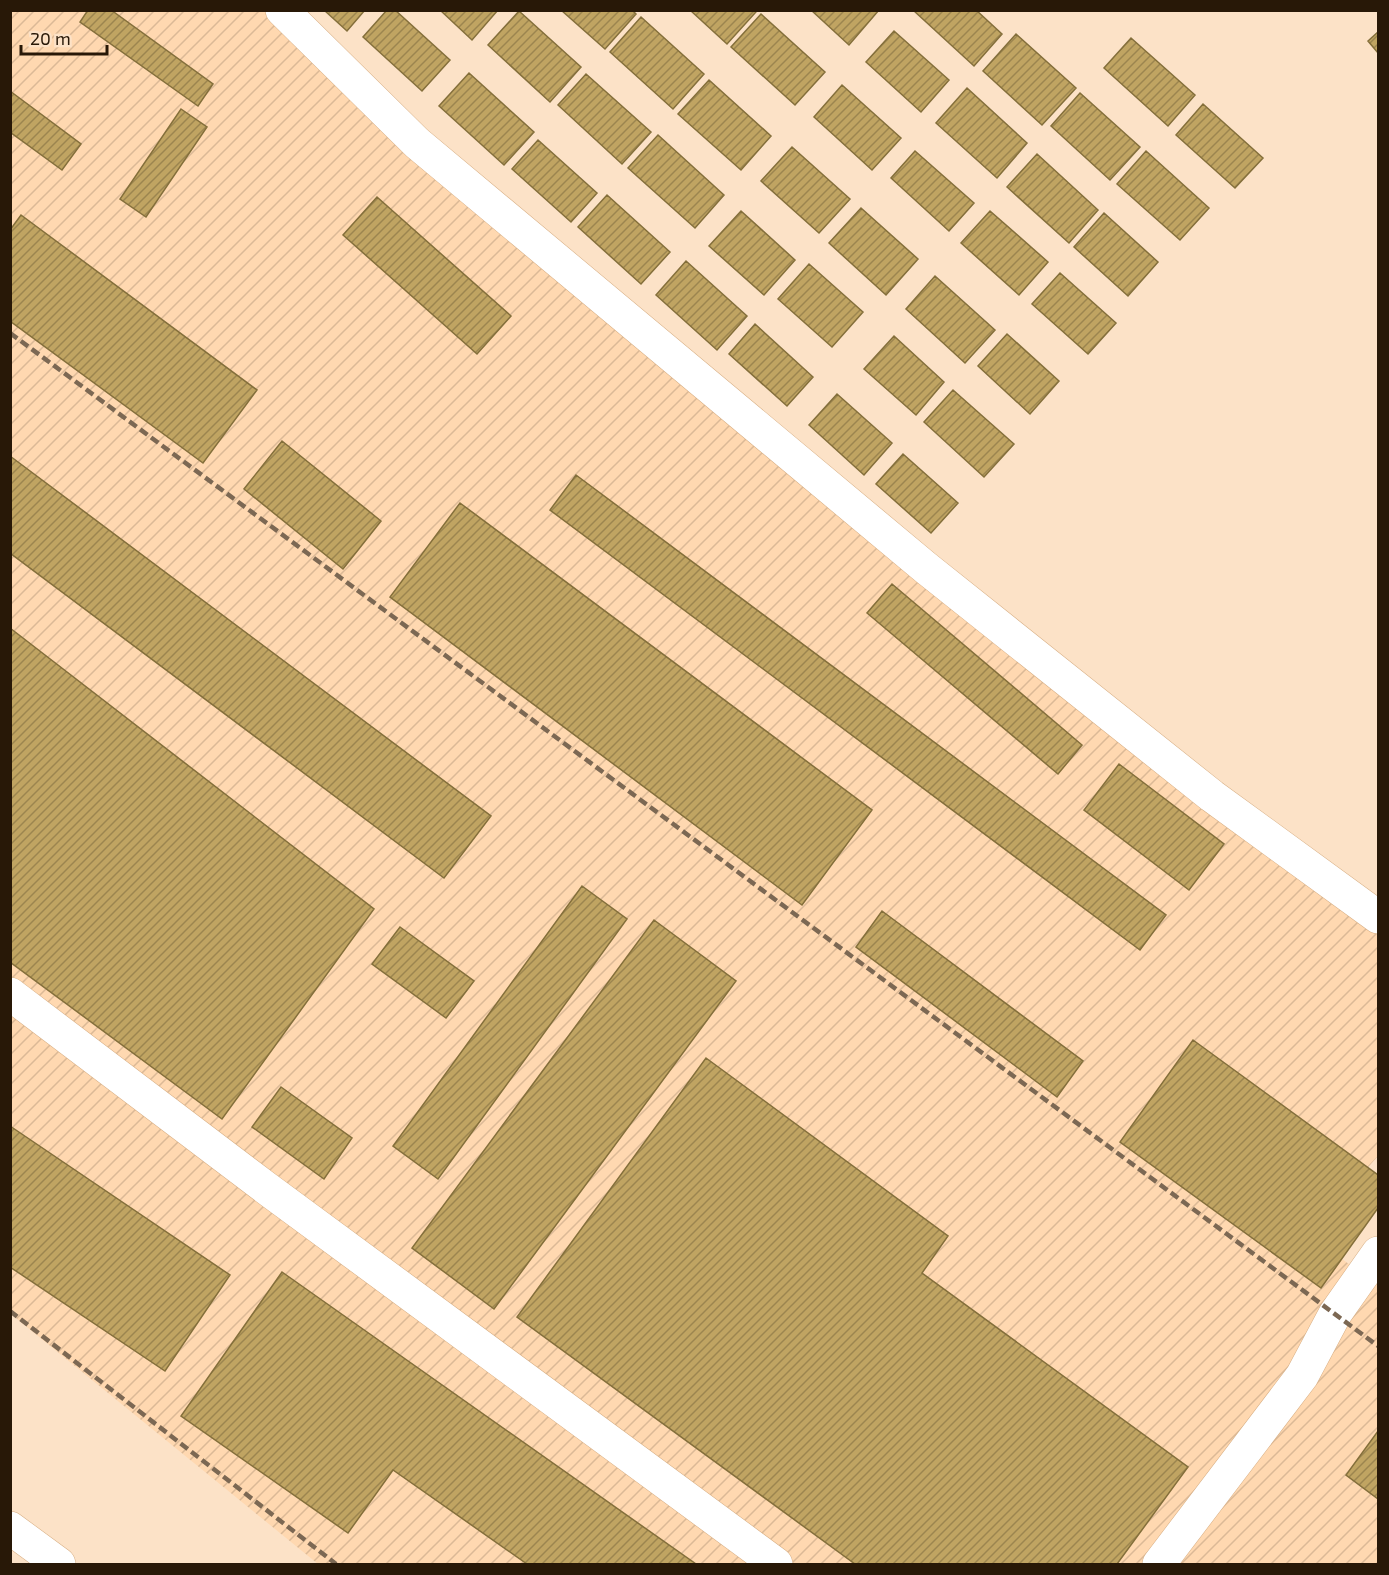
<svg xmlns="http://www.w3.org/2000/svg" width="1389" height="1575" viewBox="0 0 1389 1575" font-family="'Exo 2',sans-serif">
  <defs>
    <pattern id="industrial-furrows" width="10" height="10" patternUnits="userSpaceOnUse" patternTransform="scale(1.5)"><rect width="10" height="10" fill="#ffd8b0"/><path d="M-1 1l2-2M0 10L10 0M9 11l2-2" fill="none" stroke="#dbb996"/></pattern>
    <pattern id="building-hatch" width="6" height="6" patternUnits="userSpaceOnUse" patternTransform="scale(1.5)"><rect width="6" height="6" fill="#c0a462"/><path d="M-1 1l2-2M0 6l6-6M5 7l2-2" fill="none" stroke="#9c854f"/></pattern>
  </defs>
  <rect width="100%" height="100%" fill="#fce2c7"/>
  <path fill="url(#industrial-furrows)" d="M10,11H268L930,581L1378,935V1156L1309,1234L1378,1286V1564H318L11,1314Z"/>
  <path fill="url(#building-hatch)" stroke="#846f3b" stroke-width="1.5" d="M88,10H111L213,84L198,106L80,22Z
    M324,10H365L347,31Z
    M387,10H395L450,60L422,91L363,37Z
    M440,10H498L472,40Z
    M561,10H632L636,14L605,49Z
    M690,10H755L756,12L727,44Z
    M811,10H879L849,45Z
    M913,10H976L1002,34L974,66Z
    M519,11L581,67L550,102L488,45Z
    M761,14L825,72L795,105L731,47Z
    M641,17L704,74L673,109L610,52Z
    M894,31L949,80L921,112L866,62Z
    M1378,32V53L1368,41Z
    M1016,34L1076,88L1042,125L983,71Z
    M1131,38L1195,95L1168,126L1104,68Z
    M469,73L534,132L504,165L439,106Z
    M586,74L651,132L622,164L558,105Z
    M709,80L771,136L741,170L678,114Z
    M842,85L901,138L872,170L814,117Z
    M967,88L1027,143L997,178L936,123Z
    M10,91L81,144L62,170L10,132Z
    M1080,93L1140,147L1110,180L1051,126Z
    M1203,104L1263,158L1235,188L1176,135Z
    M181,109L207,127L146,217L120,199Z
    M658,135L724,195L695,228L628,168Z
    M538,140L597,193L571,222L512,169Z
    M792,147L850,199L819,233L761,181Z
    M915,151L974,203L949,231L891,178Z
    M1146,151L1209,208L1180,240L1117,184Z
    M1037,154L1098,210L1069,243L1007,187Z
    M607,195L670,252L641,284L578,227Z
    M377,197L511,316L477,354L343,235Z
    M861,208L918,259L886,295L829,243Z
    M741,211L795,260L764,295L709,246Z
    M990,211L1048,262L1019,295L961,243Z
    M1104,213L1158,262L1128,296L1074,247Z
    M21,215L257,390L203,463L10,321V230Z
    M686,261L747,316L717,350L656,295Z
    M809,264L863,312L832,347L778,299Z
    M1060,273L1116,323L1088,354L1032,304Z
    M935,276L995,330L965,363L906,309Z
    M755,324L813,377L787,406L729,354Z
    M1007,334L1059,381L1030,414L978,366Z
    M894,336L944,382L916,415L864,369Z
    M953,390L1014,444L984,477L924,422Z
    M837,394L892,443L864,475L809,425Z
    M282,441L381,521L343,569L244,489Z
    M903,454L958,503L931,533L876,484Z
    M10,456L491,816L444,878L10,553Z
    M576,475L1166,915L1140,950L550,510Z
    M460,503L872,810L802,905L390,597Z
    M892,584L1082,745L1058,774L867,613Z
    M10,628L374,909L222,1119L10,962Z
    M1119,764L1224,844L1189,890L1084,810Z
    M582,886L627,919L438,1179L393,1146Z
    M882,911L1083,1061L1057,1097L856,947Z
    M654,920L736,981L494,1309L412,1248Z
    M400,927L474,981L446,1018L372,964Z
    M1193,1040L1378,1175V1208L1321,1288L1120,1142Z
    M706,1058L948,1236L922,1273L1188,1467L1117,1564H855L517,1317Z
    M281,1087L352,1138L324,1179L252,1127Z
    M10,1126L230,1275L165,1371L10,1267Z
    M282,1272L696,1564H527L393,1470L348,1533L181,1416Z
    M1378,1431V1499L1346,1475Z"/>
  <g fill="none" stroke-linecap="round" stroke-linejoin="round">
    <g stroke="#d7ae83" stroke-width="34">
      <path id="minor" d="M282,10L417,143L926,568L1212,796L1378,917
        M10,994L266,1188L776,1564
        M10,1528L59,1564
        M1159,1564L1302,1376L1335,1314L1378,1253"/>
    </g>
    <use href="#minor" stroke="#fff" stroke-width="33"/>
    <path stroke="#7c6853" stroke-width="4.5" stroke-dasharray="9 4.5" stroke-linecap="butt" d="M10,333L1378,1346
      M10,1311L336,1564"/>
  </g>
  <rect width="1389" height="1575" fill="none" stroke="#281807" stroke-width="24"/>
  <path d="M21 45v9h86v-9" fill="none" stroke="#281807" stroke-width="3"/>
  <text x="30" y="45" font-size="18" fill="#281807" stroke="#fce2c7" stroke-width="4.5" paint-order="stroke">20 m</text>
</svg>
